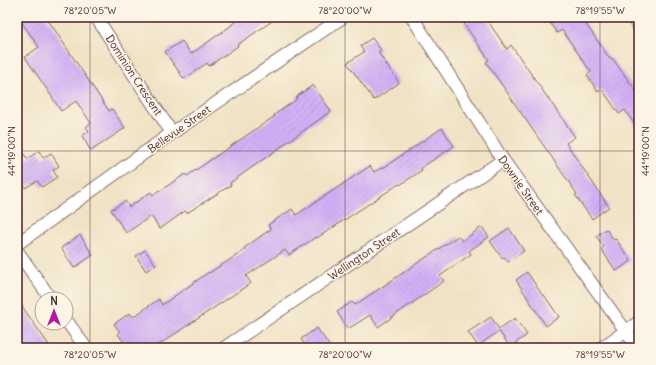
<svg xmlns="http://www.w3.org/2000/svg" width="656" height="365" viewBox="0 0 656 365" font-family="Delius,sans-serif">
  <defs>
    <pattern id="building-hatch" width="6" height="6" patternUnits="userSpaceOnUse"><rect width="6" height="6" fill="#d1b0f6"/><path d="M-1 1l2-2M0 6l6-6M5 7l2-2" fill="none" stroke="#b597d3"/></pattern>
  </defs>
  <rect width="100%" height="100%" fill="#fcf5e5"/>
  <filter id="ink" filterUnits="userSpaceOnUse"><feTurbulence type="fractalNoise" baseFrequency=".025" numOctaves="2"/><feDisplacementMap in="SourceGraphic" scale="8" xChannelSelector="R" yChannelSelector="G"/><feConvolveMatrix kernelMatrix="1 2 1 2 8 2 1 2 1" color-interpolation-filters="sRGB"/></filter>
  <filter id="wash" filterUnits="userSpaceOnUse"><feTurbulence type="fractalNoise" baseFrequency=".012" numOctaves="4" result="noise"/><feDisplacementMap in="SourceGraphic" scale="16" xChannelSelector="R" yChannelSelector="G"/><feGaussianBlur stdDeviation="0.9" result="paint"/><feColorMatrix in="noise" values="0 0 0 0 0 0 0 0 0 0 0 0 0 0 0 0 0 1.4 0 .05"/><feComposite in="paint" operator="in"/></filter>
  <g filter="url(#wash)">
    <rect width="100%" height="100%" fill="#f0e3c5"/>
    <g id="blocks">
      <path fill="url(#building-hatch)" d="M18,17H46L109,111L112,109L125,128L91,151L82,136L89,131L86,127L91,123L76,101L61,111L50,94L25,57L39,47Z
        M242,17H278L237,45L238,46L209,66L207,63L184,79L165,52L182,41L191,54L232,25V24Z
        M475,17H485L507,49L511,45L575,137L566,143L609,207L592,219L575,195L577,194L486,62L489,60L464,24Z
        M546,17H581L610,59L612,58L639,95V131L625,110L619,114L602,89L598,92L587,75L591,72L562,30L557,33Z
        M372,38L381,50L378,52L399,83L374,100L347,63L364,52L360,46Z
        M313,85L331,111L230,183L231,185L187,213L185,211L160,229L151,216L126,233L111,210L125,201L129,207L151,192L153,195L159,190L160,191L185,174L187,176L275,116L274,115L297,99L296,97Z
        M442,128L454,146L421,168L422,170L400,185L399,184L317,238L316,237L289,255L285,250L246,276L251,283L154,348H128L118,334L120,332L114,324L130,313L133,317L159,299L162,305L209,272V273L245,250L244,248L271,229L268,225L292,209L296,215L370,166L374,172L383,167V168Z
        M17,143L27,159L39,151L43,158L51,153L59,166L53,170L57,177L42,187L37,181L25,188L17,176Z
        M482,227L489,237L469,251L471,254L440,276L444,281L378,327L370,315L348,329L337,312L352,302L355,305L458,236L462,241Z
        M509,228L524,251L508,262L504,257L502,258L490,241Z
        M606,229L614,240L616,239L631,261L616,271L601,249L604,247L596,236Z
        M80,235L93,255L74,268L61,248Z
        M145,250L156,265L146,271L136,256Z
        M527,272L543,296L544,295L559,317L546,326L516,280Z
        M17,299L35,325L51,348H17Z
        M491,317L499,329L515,318L527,335L510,347L499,331L478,346L468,332Z
        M317,328L331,348H307L301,339Z"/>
    </g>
  </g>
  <g filter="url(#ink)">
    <use href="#blocks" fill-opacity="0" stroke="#846461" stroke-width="1"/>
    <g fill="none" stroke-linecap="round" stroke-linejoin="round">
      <g stroke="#846461" stroke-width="14">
        <path id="minor" d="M96,17L172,133
          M412,17L503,160L638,348
          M632,17L639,27
          M17,244L172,133L343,17
          M17,251L51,299
          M66,320L86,348
          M224,348L503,160
          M601,348L639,322"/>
      </g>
      <use href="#minor" stroke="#fff" stroke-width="12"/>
    </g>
  </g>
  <path fill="none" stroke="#4a1f2b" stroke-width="1" stroke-opacity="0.45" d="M90,17V348M345,17V348M600,17V348M17,151H639"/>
  <g text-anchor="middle" stroke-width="3" stroke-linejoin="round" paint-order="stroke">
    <g font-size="11" fill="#4a1f2b" stroke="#fcf5e5">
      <text transform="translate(134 75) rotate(57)" y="4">Dominion Crescent</text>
      <text transform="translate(179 129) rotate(-35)" y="4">Bellevue Street</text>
      <text transform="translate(521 185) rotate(55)" y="4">Downie Street</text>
      <text transform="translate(364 254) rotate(-34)" y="4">Wellington Street</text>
    </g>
  </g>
  <rect width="656" height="365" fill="none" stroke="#fcf5e5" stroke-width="44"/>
  <g transform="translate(54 311)"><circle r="19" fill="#fcf5e5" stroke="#b59f9b"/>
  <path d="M0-3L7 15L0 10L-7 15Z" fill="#b5179e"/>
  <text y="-6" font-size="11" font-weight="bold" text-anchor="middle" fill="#4a1f2b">N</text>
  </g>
  <rect x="22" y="22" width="612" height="321" fill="none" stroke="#4a1f2b" stroke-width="1.5"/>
  <g font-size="10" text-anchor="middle" fill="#4a1f2b">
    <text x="90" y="14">78°20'05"W</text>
    <text x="345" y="14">78°20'00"W</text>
    <text x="600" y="14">78°19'55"W</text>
    <text transform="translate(11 151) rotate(-90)" y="4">44°19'00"N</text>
    <text transform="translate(645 151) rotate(-90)" y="4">44°19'00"N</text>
    <text x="90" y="358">78°20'05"W</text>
    <text x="345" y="358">78°20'00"W</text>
    <text x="600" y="358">78°19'55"W</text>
  </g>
</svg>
